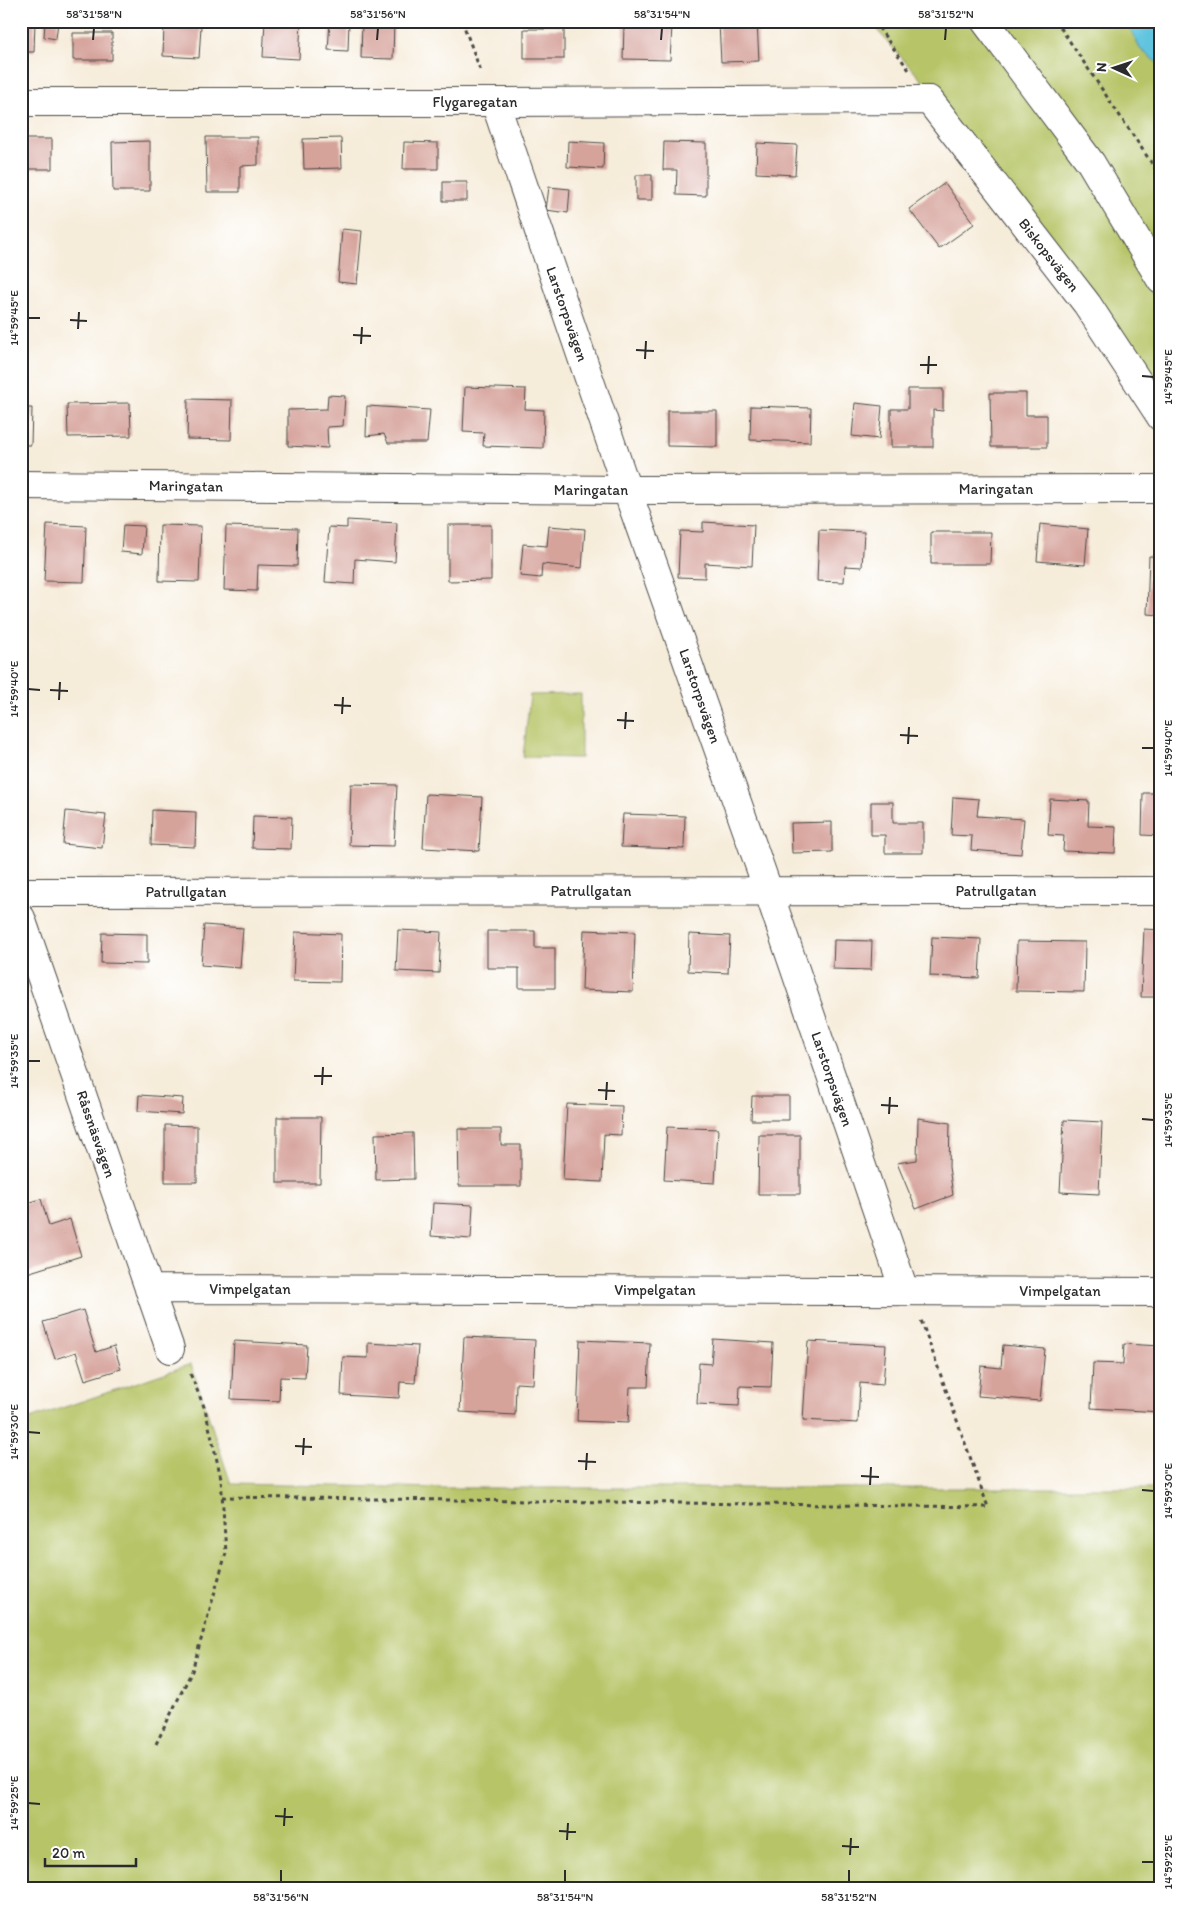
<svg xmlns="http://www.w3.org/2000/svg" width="1182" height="1910" viewBox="0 0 1182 1910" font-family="Itim,sans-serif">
  <rect width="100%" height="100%" fill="#fff"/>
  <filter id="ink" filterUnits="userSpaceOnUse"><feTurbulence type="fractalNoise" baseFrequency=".02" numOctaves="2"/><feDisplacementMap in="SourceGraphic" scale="10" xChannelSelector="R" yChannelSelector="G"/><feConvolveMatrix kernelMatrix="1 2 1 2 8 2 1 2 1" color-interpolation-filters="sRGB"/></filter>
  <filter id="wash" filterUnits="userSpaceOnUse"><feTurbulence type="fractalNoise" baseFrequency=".0096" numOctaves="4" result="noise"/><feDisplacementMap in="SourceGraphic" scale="20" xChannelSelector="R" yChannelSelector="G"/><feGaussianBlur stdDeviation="1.12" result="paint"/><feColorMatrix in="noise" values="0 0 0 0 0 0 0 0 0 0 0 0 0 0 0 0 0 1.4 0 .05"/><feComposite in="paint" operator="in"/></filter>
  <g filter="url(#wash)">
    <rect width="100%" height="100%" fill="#f6ecda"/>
    <path fill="#b7c567" stroke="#717849" d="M869,21H1161V430L1070,289L927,86Z
      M581,694V758L523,757L530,695Z
      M191,1364L231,1484L442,1488H1161V1889H21V1422Z"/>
    <path fill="#61c4df" stroke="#467885" d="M1127,21H1161V66L1140,49Z"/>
    <g id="blocks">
      <path fill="#d6a39b" d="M21,21H35L34,52H21Z
        M45,21L58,22L56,39L44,37Z
        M265,21H301L299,59L263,57Z
        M330,21H349L348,51L328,50Z
        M362,21H394L393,59L361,58Z
        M757,22L759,61L721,62L719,23Z
        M164,24L201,26L199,58L163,56Z
        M624,25L672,26L670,60L623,59Z
        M524,29H564V59H524Z
        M73,33H112V60H73Z
        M206,137H258V165L240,166V192H207Z
        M341,138L342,168L304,169L303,139Z
        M21,139H52V169H21Z
        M150,141V191H113L112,142Z
        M568,141L604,143L603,169L567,167Z
        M404,142L438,143V169H403Z
        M664,142L706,143V196L676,195L677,170H663Z
        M757,143L797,145L795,175L756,173Z
        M636,175H652V200H636Z
        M443,182H467V201H443Z
        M945,183L974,224L939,249L909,209Z
        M549,187L570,189L568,213L546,210Z
        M342,229L362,231L357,284L338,282Z
        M465,387L526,389L525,409L544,410L543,448L483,446L484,433L463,432Z
        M908,389H943V411L933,410V447H891V409H908Z
        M990,393H1026V415H1047V447H991Z
        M328,395L345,396L343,426L327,427L328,448L288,446V410L327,409Z
        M188,399L232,400L231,440L187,439Z
        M130,403L131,436L68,437L67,404Z
        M855,403L882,406L879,439L852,436Z
        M367,406L430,410L427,443H388L384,434L366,436Z
        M751,406L811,408L810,442L750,440Z
        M21,408H32L31,445H21Z
        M667,411H717V447L667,446Z
        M347,520L397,523L395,562L355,559L354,584L325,582L329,527L347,528Z
        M703,522L754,525L752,566L705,563V578L678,577L680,531L703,532Z
        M47,524L86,526L84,582L44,581Z
        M1040,524L1088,529L1085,565L1037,561Z
        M123,525L144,526L142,554L121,552Z
        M160,525L201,526L199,582L159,581Z
        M448,525H491V580L448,581Z
        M226,526L298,528L297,566L258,565L257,591L224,590Z
        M549,526L585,529L582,568L542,564L541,578L520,576L523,544L547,546Z
        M819,530L864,532L862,567L845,566L844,582L817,581Z
        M931,532H991L990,564H931Z
        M1149,556L1161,557V615L1147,614Z
        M351,784L397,785L394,846L349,845Z
        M1143,793H1161V836L1142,835Z
        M426,794L482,797L479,851L423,848Z
        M953,797L979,799L977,816L1024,819L1021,854L971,850L972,836L951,835Z
        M1050,799L1089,801L1088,826L1116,827L1115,853L1063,851L1064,836L1048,835Z
        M871,802H893V823H923V853H885V835H871Z
        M152,810L196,812L195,847L151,845Z
        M66,811L106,815L102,848L63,844Z
        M623,814L685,816L684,849L621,847Z
        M253,816L292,817L291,849L252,848Z
        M832,822V852L792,853L791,823Z
        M204,925L243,928L240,968L201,965Z
        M1144,929L1161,930V997H1141Z
        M398,930L441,932L439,973L396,971Z
        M584,930L635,932L633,992L582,990Z
        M487,931H535V948H555V988H519V968H487Z
        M295,932L341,934L340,982L293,981Z
        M102,933L147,934V964L101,963Z
        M689,934L730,936L728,973L688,971Z
        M932,937L981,939L979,978L930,976Z
        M834,940L872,941L871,970L833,969Z
        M1017,941L1085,942L1084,992L1016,991Z
        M139,1095L183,1098L182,1114L138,1111Z
        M752,1096H789V1120H751Z
        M567,1104L622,1106L621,1135L604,1134L602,1182L563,1180Z
        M277,1117H321L320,1183H277Z
        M918,1118L950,1123L949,1167L953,1195L916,1209L897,1163L917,1160Z
        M1064,1120L1102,1122L1099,1194L1060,1192Z
        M165,1125L197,1126V1182H165Z
        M667,1127L718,1129L715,1183L664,1180Z
        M458,1129H501V1145H521V1186H459Z
        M413,1133L414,1179L376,1180L375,1134Z
        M759,1135H800V1194H758Z
        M41,1199L49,1226L70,1219L81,1256L21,1275V1205Z
        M433,1203L473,1205L471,1239L431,1236Z
        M83,1310L96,1352L114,1346L121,1369L85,1380L76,1352L55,1359L43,1322Z
        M464,1337L535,1340L533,1384L516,1383L515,1415L460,1412Z
        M713,1339L773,1343L771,1387L740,1386L739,1406L697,1404L699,1363L711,1364Z
        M580,1340L650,1343L648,1387H630L628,1423L577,1421Z
        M234,1341L307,1345L305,1378L280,1377L279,1401L231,1399Z
        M808,1341L886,1345L883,1385L860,1383L858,1423L803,1420Z
        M368,1343L418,1346L415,1383L400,1382L399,1398L341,1395L343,1357L368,1358Z
        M1124,1344L1161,1346V1412L1091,1408L1093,1363L1123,1364Z
        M1003,1345L1045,1349L1040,1401L978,1396L981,1366L1001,1368Z"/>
    </g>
  </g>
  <g filter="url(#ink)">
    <use href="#blocks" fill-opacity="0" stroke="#494845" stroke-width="1"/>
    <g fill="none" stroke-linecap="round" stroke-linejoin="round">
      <g stroke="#494845" stroke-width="30">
        <path id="street" d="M985,21L1091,163L1161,280
          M21,102H495L929,100L1087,304L1161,417
          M495,102L627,490L768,890L904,1290
          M21,485L627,490L1161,489
          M21,892L1161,891
          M21,918L170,1349
          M149,1289L1161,1292"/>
      </g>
      <path stroke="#494845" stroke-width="3" stroke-dasharray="4 4" stroke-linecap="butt" d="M462,21L481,72
        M874,21L909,70
        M1056,21L1161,177
        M222,1497L988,1507L921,1320
        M156,1744L192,1671L226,1553L221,1478L205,1409L189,1371"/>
      <use href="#street" stroke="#fff" stroke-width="28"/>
    </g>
  </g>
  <path fill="none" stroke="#2b2b2b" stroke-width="2" d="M93,40L94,28M377,40L378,28M661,40L662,28M945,40L946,28M28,318H40M70,320L87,321M78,329L79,312M353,335L371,336M361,344L362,327M636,350L654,351M645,359L646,341M920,365H937M928,374L929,356M1142,376L1154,377M28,689L40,690M50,690L68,691M59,700L60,682M334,705L351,706M342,714L343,697M617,720L634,721M625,729L626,712M900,735L918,736M908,744L909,727M1142,748H1154M28,1061H40M314,1076H332M322,1085L323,1067M598,1090L615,1091M606,1100L607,1082M881,1105L898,1106M889,1114L890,1097M1142,1119L1154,1120M28,1432L40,1433M295,1446L312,1447M303,1455L304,1438M578,1461L596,1462M586,1470L587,1453M861,1476L879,1477M870,1485L871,1467M1142,1490L1154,1491M28,1803L40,1804M275,1816L293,1817M284,1826L285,1808M559,1831L576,1832M567,1840L568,1823M842,1846L859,1847M850,1855L851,1838M1142,1862H1154M281,1882V1870M565,1882V1870M849,1882V1870"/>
  <g text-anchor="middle" stroke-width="4" stroke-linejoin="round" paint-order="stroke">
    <g font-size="15" fill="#2b2b2b" stroke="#fff">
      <text x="475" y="107">Flygaregatan</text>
      <text transform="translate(1049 255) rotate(52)" y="5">Biskopsvägen</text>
      <text transform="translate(567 314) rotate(71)" y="5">Larstorpsvägen</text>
      <text transform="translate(186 486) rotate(1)" y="5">Maringatan</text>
      <text x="996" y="494">Maringatan</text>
      <text x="591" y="495">Maringatan</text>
      <text transform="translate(700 696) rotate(71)" y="5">Larstorpsvägen</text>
      <text x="591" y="896">Patrullgatan</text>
      <text x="996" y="896">Patrullgatan</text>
      <text x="186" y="897">Patrullgatan</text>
      <text transform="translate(832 1079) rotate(71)" y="5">Larstorpsvägen</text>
      <text transform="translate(96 1134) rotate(71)" y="5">Råssnäsvägen</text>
      <text x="250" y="1294">Vimpelgatan</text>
      <text x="655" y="1295">Vimpelgatan</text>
      <text x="1060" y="1296">Vimpelgatan</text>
    </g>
  </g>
  <rect width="1182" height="1910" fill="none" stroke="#fff" stroke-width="55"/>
  <g transform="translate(1114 68) rotate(273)" stroke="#ffffff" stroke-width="4" paint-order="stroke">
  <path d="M0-4L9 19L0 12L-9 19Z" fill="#2b2b2b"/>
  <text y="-8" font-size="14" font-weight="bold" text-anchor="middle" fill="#2b2b2b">N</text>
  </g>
  <path d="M45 1858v8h91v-8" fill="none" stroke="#2b2b2b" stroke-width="2.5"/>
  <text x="52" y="1858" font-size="15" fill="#2b2b2b" stroke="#ffffff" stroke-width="4" paint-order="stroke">20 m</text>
  <rect x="28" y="28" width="1126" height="1854" fill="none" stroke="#2b2b2b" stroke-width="2"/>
  <g font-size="12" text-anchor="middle" fill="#2b2b2b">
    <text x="94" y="18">58°31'58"N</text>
    <text x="378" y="18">58°31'56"N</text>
    <text x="662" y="18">58°31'54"N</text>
    <text x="946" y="18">58°31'52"N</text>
    <text transform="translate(14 318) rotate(-90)" y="4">14°59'45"E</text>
    <text transform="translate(1168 377) rotate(-90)" y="4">14°59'45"E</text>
    <text transform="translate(14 689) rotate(-90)" y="4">14°59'40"E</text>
    <text transform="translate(1168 748) rotate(-90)" y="4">14°59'40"E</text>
    <text transform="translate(14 1061) rotate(-90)" y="4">14°59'35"E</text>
    <text transform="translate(1168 1120) rotate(-90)" y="4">14°59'35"E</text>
    <text transform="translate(14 1432) rotate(-90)" y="4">14°59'30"E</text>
    <text transform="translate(1168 1491) rotate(-90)" y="4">14°59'30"E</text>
    <text transform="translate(14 1803) rotate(-90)" y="4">14°59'25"E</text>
    <text transform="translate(1168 1862) rotate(-90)" y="4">14°59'25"E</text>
    <text x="281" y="1901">58°31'56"N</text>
    <text x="565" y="1901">58°31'54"N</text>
    <text x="849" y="1901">58°31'52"N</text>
  </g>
</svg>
